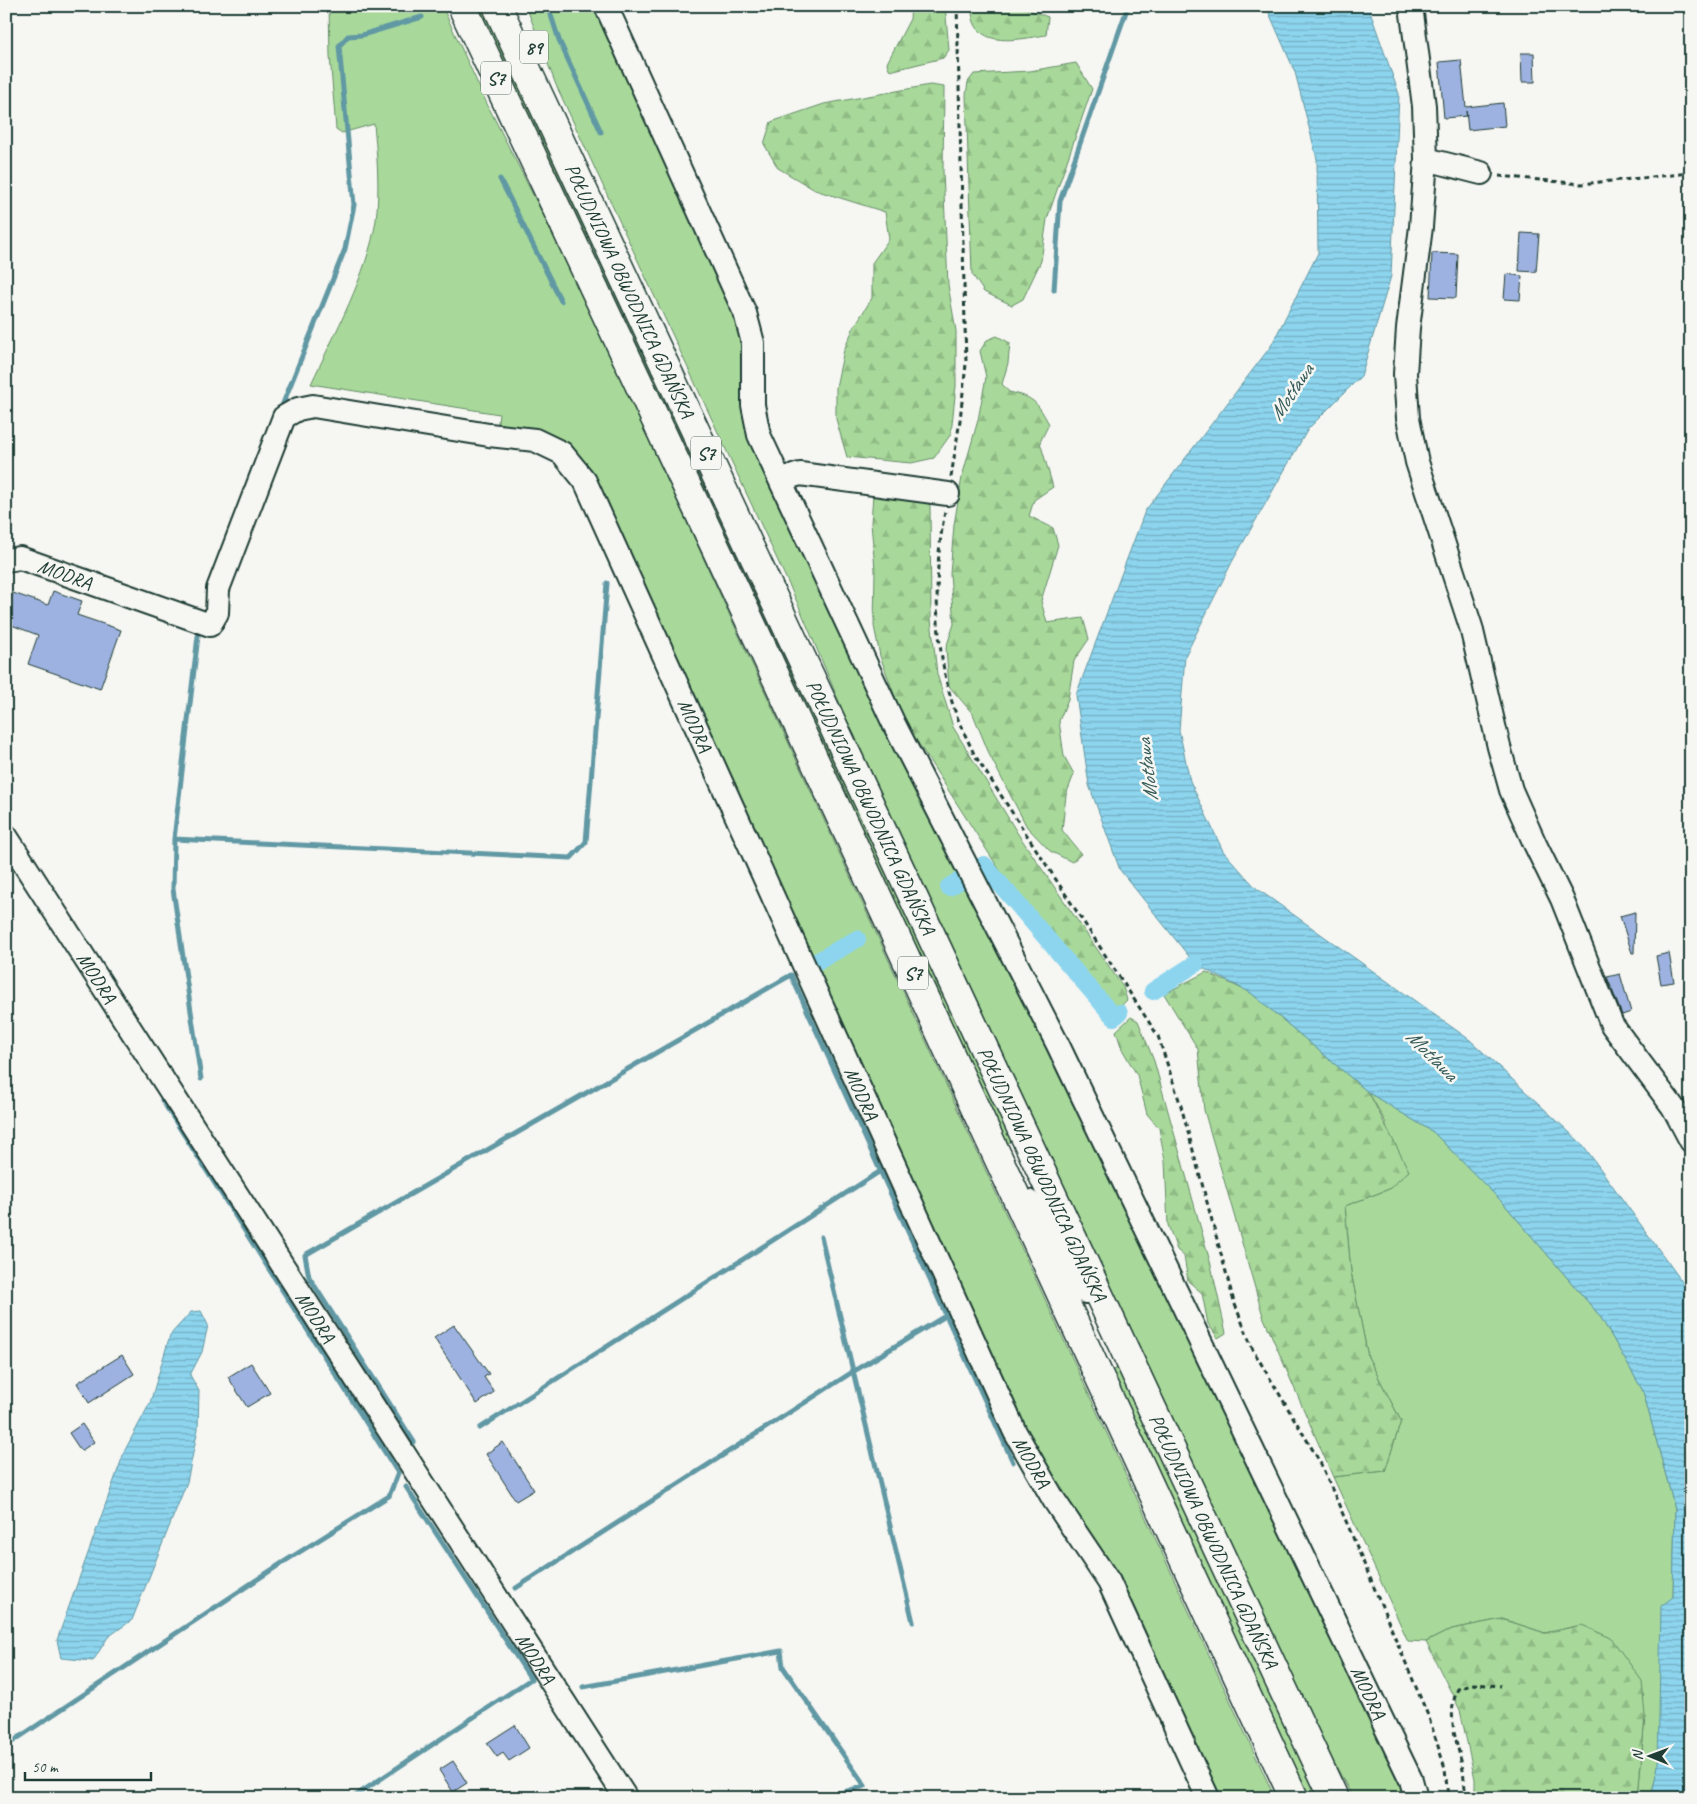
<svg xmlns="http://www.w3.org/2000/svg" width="1697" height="1804" viewBox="0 0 1697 1804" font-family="Caveat,sans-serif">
  <defs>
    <pattern id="forest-firs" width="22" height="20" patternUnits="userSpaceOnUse" patternTransform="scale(1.25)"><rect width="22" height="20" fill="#a8d99a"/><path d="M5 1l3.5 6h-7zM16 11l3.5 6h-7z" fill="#90bb85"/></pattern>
    <pattern id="water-rules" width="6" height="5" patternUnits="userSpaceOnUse" patternTransform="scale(1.25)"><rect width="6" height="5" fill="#8dd5ee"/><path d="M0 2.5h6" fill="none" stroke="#73aec2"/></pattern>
  </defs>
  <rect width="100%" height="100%" fill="#f6f6f2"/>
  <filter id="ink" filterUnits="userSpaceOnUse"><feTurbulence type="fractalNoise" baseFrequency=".02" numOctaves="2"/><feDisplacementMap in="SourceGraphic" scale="10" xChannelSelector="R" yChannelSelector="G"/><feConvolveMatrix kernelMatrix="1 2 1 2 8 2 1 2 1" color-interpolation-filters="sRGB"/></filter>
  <g filter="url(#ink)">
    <path fill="#a8d99a" stroke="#648b67" d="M329,6H442L488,106L564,256L1275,1798H1213L1045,1473L607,509L531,430L498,423L499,414L311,384C334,335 368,273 376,220C380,188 377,156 374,124L342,133L336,129L330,56Z
      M475,6H486L1014,1140L1004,1145Z
      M526,6H598L743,327L747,392L1411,1798H1353L1330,1755L843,711L798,604L556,85Z
      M1369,1093L1433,1132L1504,1204L1600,1316L1643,1391L1675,1509L1673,1597L1658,1766L1651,1798H1638L1645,1716L1582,1625L1545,1633L1502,1619L1452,1629L1426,1642L1408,1641L1333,1477L1385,1471L1401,1421L1368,1357L1351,1272L1345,1206L1389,1189L1386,1123Z
      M1120,1367L1320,1798H1306L1109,1372Z"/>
    <path fill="url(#forest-firs)" stroke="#648b67" d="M911,6H945L949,50L943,58L890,71L887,63L910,19Z
      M971,6H1018L1048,17L1046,35C1025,38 984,49 974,22C972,17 972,11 971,6Z
      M1076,63L1092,89L1047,219L1041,261L1023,299L1012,305L984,292L972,274L966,95L968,82L974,74L1030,71Z
      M930,85L944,87L943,171L948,285L956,331V386L951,434L934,458L911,463L847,457L836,419V387L844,350L854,327L872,298V263L889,239L885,212L815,190L778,168L764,144L771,122L824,104Z
      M997,336L1010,343L1008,363L1002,384L1009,392C1034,397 1037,402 1049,424L1040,442L1053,487L1034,500L1029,516L1053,528L1058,545L1041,601L1047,623L1083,618L1089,639L1074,661L1068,699L1059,721L1064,756L1074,774L1066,795L1062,830L1081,854L1072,862L1050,851L1027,827L990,756L973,714L949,686L946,648L954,624L950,574L954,525L962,477L978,420L986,377L980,351L987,340Z
      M873,494L916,496L930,505L931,619L937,674L953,727L1018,834L1123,987L1127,1000L1121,1006L1110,1005L1101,997L1004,877L904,721L880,656L874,626L875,569L871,523Z
      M1206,972L1251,993L1369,1093L1409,1171L1389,1189L1345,1206L1351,1272L1368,1357L1401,1421L1385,1471L1333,1477L1263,1316L1204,1110L1198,1049L1164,994Z
      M1131,1017L1138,1021L1154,1061L1211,1265L1226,1333L1218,1338L1208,1324L1202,1293L1188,1281L1184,1256L1177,1250L1168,1225L1165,1161L1159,1128L1147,1114L1137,1075L1122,1049L1116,1031Z
      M1502,1619L1545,1633L1582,1625L1611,1638L1642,1681L1645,1716L1638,1798H1475V1779L1460,1710L1426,1642L1452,1629Z"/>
    <path fill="url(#water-rules)" stroke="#6198a4" d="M1266,6H1368L1399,94L1391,276L1361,376L1308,429L1232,562L1185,656L1179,730L1190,781L1223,851L1256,888L1470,1040L1583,1145L1691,1294V1798H1651L1658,1766L1661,1606L1673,1597L1675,1509L1643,1391L1600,1316L1504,1204L1433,1132L1369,1093L1251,993L1195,964L1120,870L1089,785L1076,695L1145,511L1271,346L1318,253L1317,159L1295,72Z
      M201,1311L208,1325L202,1352L190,1375L199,1391L198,1429L187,1482L132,1620L108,1637L93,1661L61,1658L57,1640L125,1450L150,1403L170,1335L191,1312Z"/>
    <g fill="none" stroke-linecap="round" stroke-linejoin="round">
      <path stroke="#6198a4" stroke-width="5" d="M548,6L559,40L601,132
        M500,179L561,301
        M1054,290L1060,201L1128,6
        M280,411L345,249L354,205L339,46L348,36L362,35L422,17
        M198,636L174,839L173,889L201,1079
        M174,839L571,858L586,842L607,583
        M821,1237L913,1622
        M480,1428L879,1172
        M414,1442L309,1277L305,1255L791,975L1013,1462
        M516,1588L854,1371L947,1315
        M583,1687L781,1651L783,1667L865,1786L823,1798
        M6,1746L282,1563L389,1496L398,1473L162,1100
        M352,1798L531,1679L406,1487"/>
      <path stroke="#8dd5ee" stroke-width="18" d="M979,868L984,865L1114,1017L1119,1013
        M949,887L959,881
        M818,961L857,939
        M1153,991L1195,964"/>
    </g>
    <path fill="#9db2e0" stroke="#1f3d34" d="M1521,53H1534L1535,82H1522Z
      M1461,60L1466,107L1503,103L1505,126L1468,130L1466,111L1467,116L1444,118L1439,62Z
      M1521,233L1539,234L1536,272L1519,271Z
      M1432,253L1458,254L1456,298L1430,297Z
      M1506,274L1522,276L1520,300L1504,299Z
      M53,591L82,601L77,615L121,630L100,689L28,664L38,635L6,623V612L13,593L48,605Z
      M1635,912L1634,953H1632L1620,916Z
      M1669,953L1674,982L1661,984L1656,956Z
      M1620,974L1631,1012L1622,1015L1607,977Z
      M454,1325L489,1374L484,1377L494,1392L477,1404L434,1338Z
      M122,1355L134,1374L89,1403L77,1383Z
      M251,1363L270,1393L247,1407L228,1377Z
      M82,1424L94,1442L81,1451L69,1433Z
      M503,1442L534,1490L516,1501L486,1454Z
      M515,1725L529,1748L509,1761L503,1753L497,1757L487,1743Z
      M453,1761L467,1783L453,1792L439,1770Z"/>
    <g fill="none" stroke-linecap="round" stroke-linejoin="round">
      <g stroke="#1f3d34" stroke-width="26">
        <g id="minor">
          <path id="s1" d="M606,6L745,313L753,343V405L759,435L894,724L1057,1043L1411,1780L1416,1798"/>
          <path d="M1411,6L1424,106L1426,159L1421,227L1408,328L1405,374L1408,418L1417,462L1471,627L1499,747L1511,790L1535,844L1562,899L1612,1025L1673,1107L1691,1141"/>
          <path d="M1426,159L1481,173"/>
          <path d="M781,480L800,474L948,494"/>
          <path id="s2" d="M6,560L20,558L210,625L217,613L218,589L284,417L298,409L313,406L489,435L535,440L562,453L585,481L1015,1432L1054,1500L1109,1582L1208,1798"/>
          <path id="s3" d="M6,836L626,1798"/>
          <path d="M1028,1201L1086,1292"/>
        </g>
      </g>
      <g stroke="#1f3d34" stroke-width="31">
        <g id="highway">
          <path d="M462,6L756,634L1294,1798"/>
          <path id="s4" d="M497,6L1334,1798"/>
        </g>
      </g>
      <path stroke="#1f3d34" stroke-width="3" stroke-dasharray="5 4" stroke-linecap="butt" d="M1499,176L1581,184L1691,173
        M951,477L960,420L966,364L957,6
        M945,512C933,571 934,647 953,705C958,722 967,738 974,754L1158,1036L1181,1106L1234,1302L1253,1350L1320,1462L1349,1528L1429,1718L1445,1768L1448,1798
        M1466,1798C1465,1789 1464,1779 1463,1770C1458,1743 1445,1715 1458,1689L1474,1684L1501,1686"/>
      <use href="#minor" stroke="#f6f6f2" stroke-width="22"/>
      <use href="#highway" stroke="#f6f6f2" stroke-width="28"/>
    </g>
  </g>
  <g text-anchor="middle" stroke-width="5" stroke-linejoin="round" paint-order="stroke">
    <g fill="#f6f6f2" stroke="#60746d" stroke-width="1">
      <rect x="520" y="30.5" width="28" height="33" rx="4"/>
      <rect x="481" y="61.5" width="30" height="33" rx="4"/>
      <rect x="691" y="436.5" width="30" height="33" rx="4"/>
      <rect x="898" y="956.5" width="30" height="33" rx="4"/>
    </g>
    <g font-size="19" font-weight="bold" fill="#1f3d34">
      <text x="534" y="54">89</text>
      <text x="496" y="85">S7</text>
      <text x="706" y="460">S7</text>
      <text x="913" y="980">S7</text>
    </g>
    <g font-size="20" fill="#1f3d34" stroke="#f6f6f2">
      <text dy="7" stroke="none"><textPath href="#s4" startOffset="314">POŁUDNIOWA OBWODNICA GDAŃSKA</textPath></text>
      <text dy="7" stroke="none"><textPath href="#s2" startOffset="62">MODRA</textPath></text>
      <text dy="7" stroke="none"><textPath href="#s2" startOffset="1028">MODRA</textPath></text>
      <text dy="7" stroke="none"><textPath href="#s4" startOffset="884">POŁUDNIOWA OBWODNICA GDAŃSKA</textPath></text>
      <text dy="7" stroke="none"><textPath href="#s3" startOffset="168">MODRA</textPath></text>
      <text dy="7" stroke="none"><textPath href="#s2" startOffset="1432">MODRA</textPath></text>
      <text dy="7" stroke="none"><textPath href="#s4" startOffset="1289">POŁUDNIOWA OBWODNICA GDAŃSKA</textPath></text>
      <text dy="7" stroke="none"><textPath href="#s3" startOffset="572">MODRA</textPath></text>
      <text dy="7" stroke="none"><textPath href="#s2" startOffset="1838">MODRA</textPath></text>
      <text dy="7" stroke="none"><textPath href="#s4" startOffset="1694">POŁUDNIOWA OBWODNICA GDAŃSKA</textPath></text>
      <text dy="7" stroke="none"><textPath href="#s3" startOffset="978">MODRA</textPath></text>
      <text dy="7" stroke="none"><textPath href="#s1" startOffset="1858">MODRA</textPath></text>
    </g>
    <g font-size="21" font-style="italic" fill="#355b59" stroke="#f6f6f2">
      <text transform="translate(1291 392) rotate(-56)" y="7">Motława</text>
      <text transform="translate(1147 770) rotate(-97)" y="7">Motława</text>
      <text transform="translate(1432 1055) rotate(45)" y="7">Motława</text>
    </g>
  </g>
  <rect width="1697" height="1804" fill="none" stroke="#f6f6f2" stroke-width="25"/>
  <rect x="12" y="12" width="1672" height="1779" fill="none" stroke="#1f3d34" stroke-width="2" filter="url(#ink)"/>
  <g transform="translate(1650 1756) rotate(271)" stroke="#f6f6f2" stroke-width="4" paint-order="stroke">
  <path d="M0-4L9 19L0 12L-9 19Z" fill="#1f3d34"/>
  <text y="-8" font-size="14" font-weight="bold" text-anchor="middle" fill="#1f3d34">N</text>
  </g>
  <path d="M25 1772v8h126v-8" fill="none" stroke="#1f3d34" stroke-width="2.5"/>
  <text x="32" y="1772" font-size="15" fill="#1f3d34" stroke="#f6f6f2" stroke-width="4" paint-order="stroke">50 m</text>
</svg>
